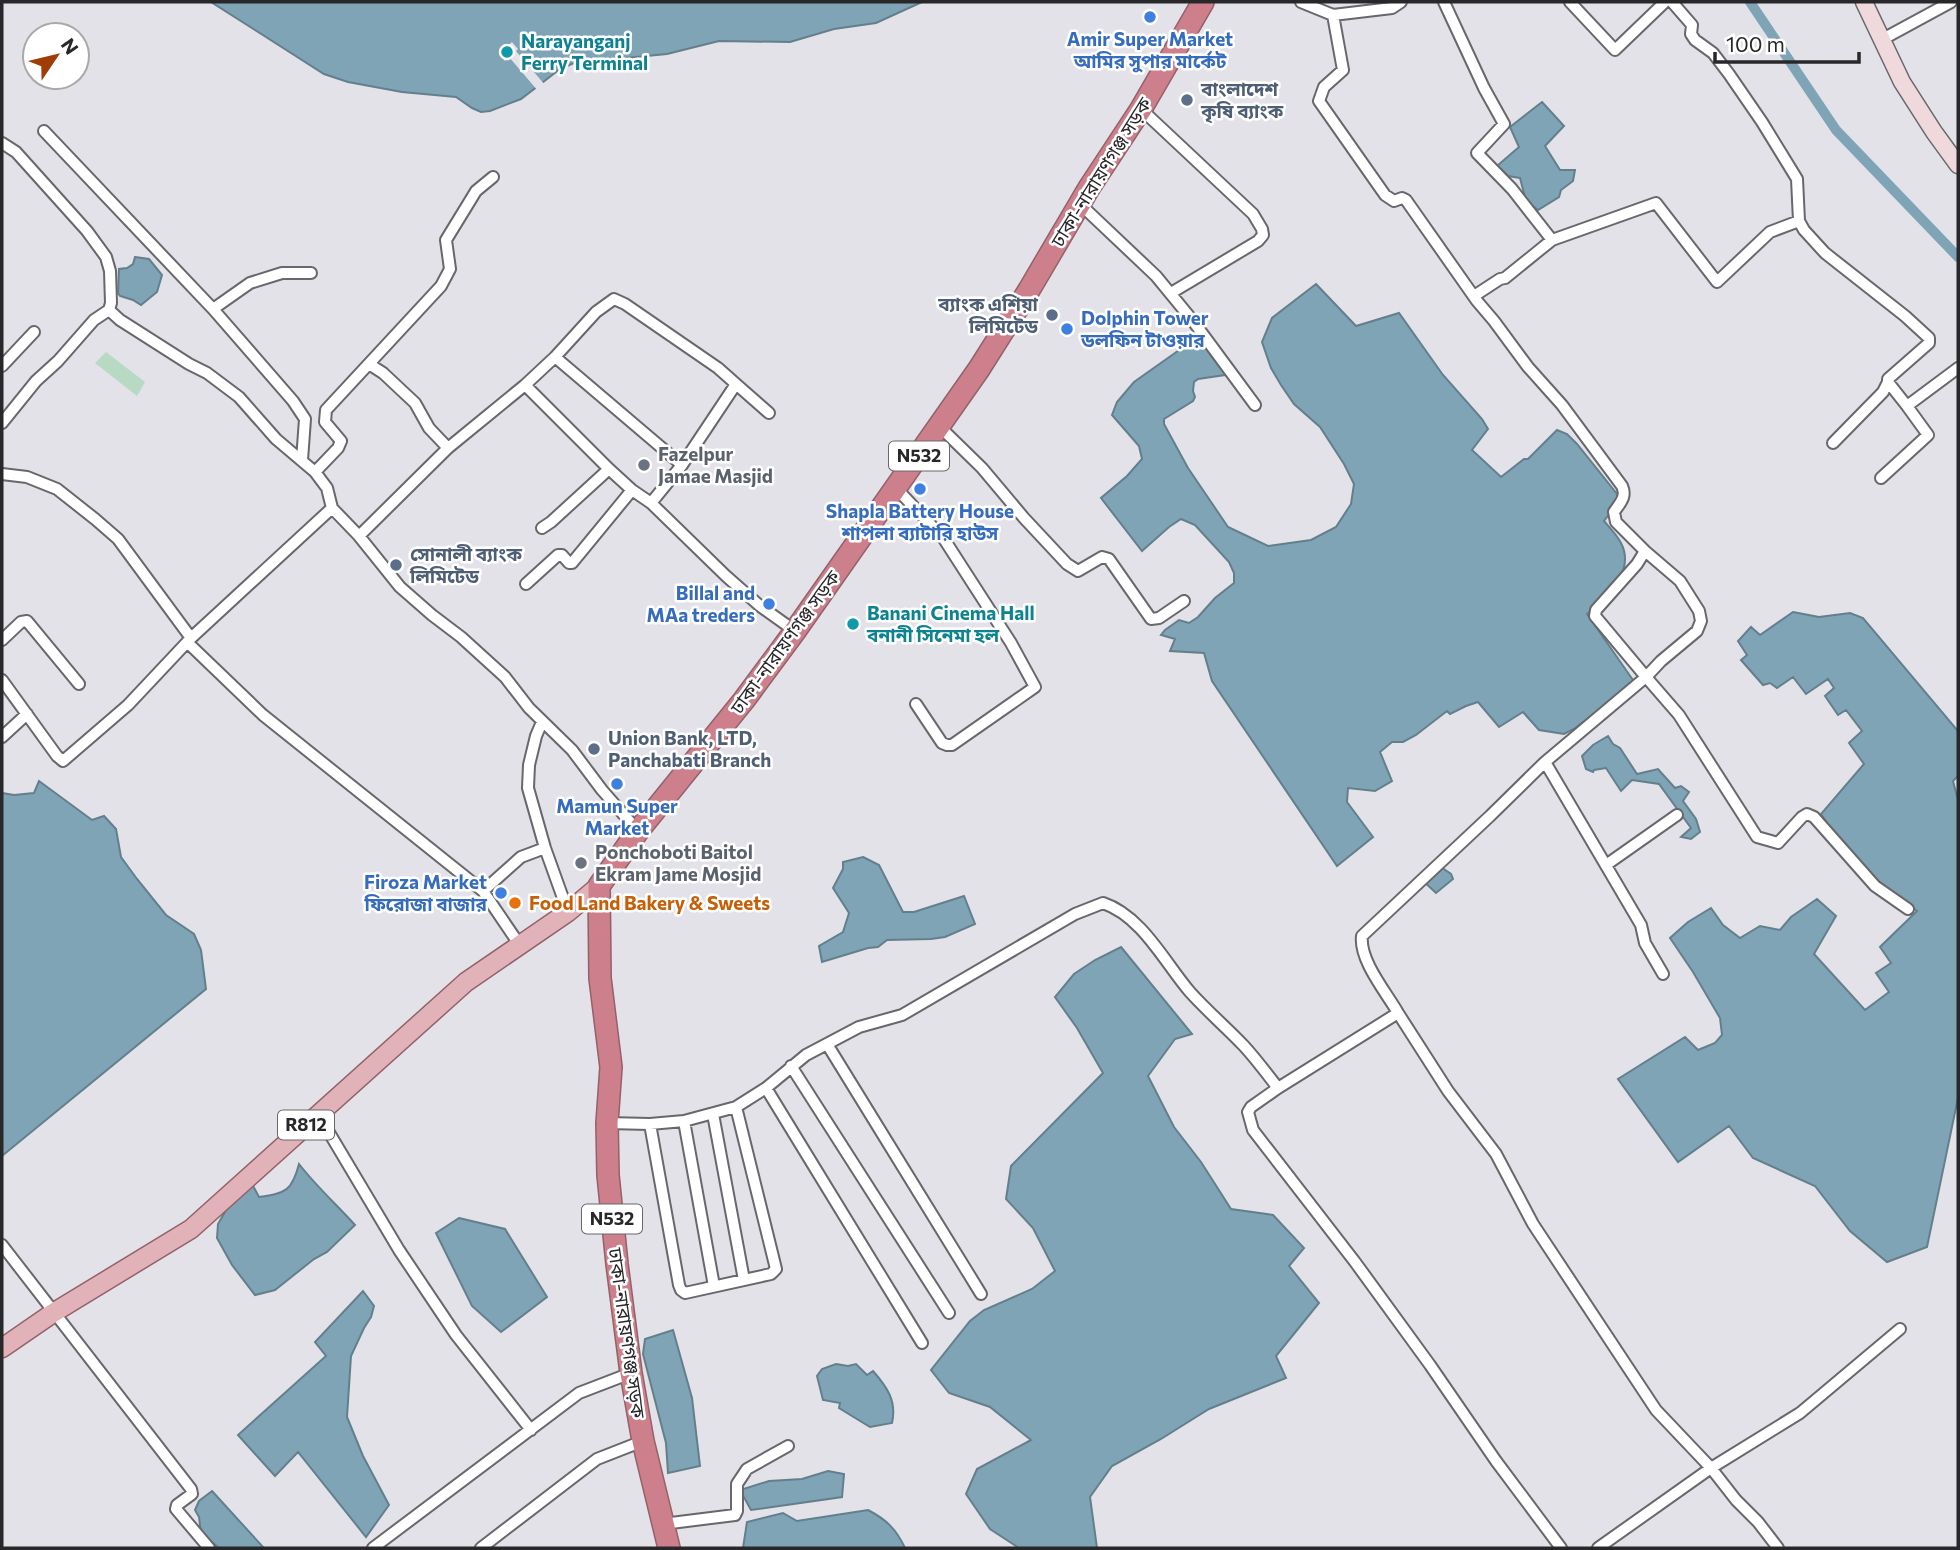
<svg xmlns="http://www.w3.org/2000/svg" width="1960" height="1550" viewBox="0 0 1960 1550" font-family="Commissioner,'Noto Sans Bengali',sans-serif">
  <rect width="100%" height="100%" fill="#e2e2e8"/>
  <path fill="#b8dac3" d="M106,352L145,382L137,396L95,363Z"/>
  <path fill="#7ea4b6" stroke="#647f8c" stroke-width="2" d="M211,2H922L876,23L834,29L790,42L719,41L667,54L574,63L560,69L521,99L490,111L481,112L472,108L456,97L402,92L348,82L324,74Z
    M1542,102L1564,126L1545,146L1560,170H1575L1573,181L1561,190L1559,197L1538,210L1526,201L1520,178L1508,176L1497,166L1519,147L1510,127Z
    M135,257L149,259L162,275L157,292L141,305L133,300L120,296L118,293L119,269L127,268L133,264Z
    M1316,284L1356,326L1399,313L1443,375L1482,419L1488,429L1472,450L1501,477L1524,459H1528L1557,430L1567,434L1577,444L1621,499L1604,521C1610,528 1617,535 1621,543C1636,572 1606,597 1587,614L1635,683L1574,729L1564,734L1539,730L1523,712L1499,727L1478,702L1466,706L1450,714L1447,711L1416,735L1403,742H1392L1380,752L1392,781L1375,791L1348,788L1347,802L1373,837L1337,866L1212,681L1204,653L1170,651L1175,639L1161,635L1165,630L1179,620L1189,623L1198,617L1215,598L1234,583V573L1229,562L1195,525L1181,519L1169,527L1142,551L1101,498L1127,476L1142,459L1139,446L1112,415L1117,402L1134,382L1199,336L1227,371L1225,375L1198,379L1194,382L1193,391L1195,397L1193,401L1164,419V424L1188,468L1228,527L1268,546L1311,540L1336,527L1351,504L1354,484L1344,464L1320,427L1294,404L1281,385L1271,368L1262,342L1272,318Z
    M1793,612L1819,617L1850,613L1863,618L1958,731V776L1953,781L1958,800V1098L1927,1247L1887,1262L1850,1231L1815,1186L1753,1158L1729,1126L1678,1162L1618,1079L1685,1037L1698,1050L1715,1043L1722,1035L1720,1018L1693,972L1670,938L1688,922L1711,908L1723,925L1740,938L1760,926L1780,930L1791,917L1817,899L1836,916L1814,954L1865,1010L1889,992L1876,973L1891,963L1880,947L1917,911L1869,875L1837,838L1821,814L1864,764L1849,743L1862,731L1846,710L1838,715L1825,696L1834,688L1828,679L1806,694L1793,677L1777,688L1770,683L1763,685L1741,660L1747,655L1738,641L1751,627L1760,635Z
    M1608,736L1613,744L1620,748L1637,774L1658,769L1675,788L1681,786L1689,792L1683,801L1696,819L1700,832L1691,839L1681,837L1691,828L1659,784L1632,780L1621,791L1606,768L1594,770L1593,772L1586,769L1582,756L1593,745Z
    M39,781L92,820L104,816L116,829L121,857L137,879L166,915L194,934L201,950L206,989L2,1156V793L14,795L34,793Z
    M863,857L879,865L903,912H914L964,896L975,924L945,937L931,939L887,940L878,947L868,948L822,962L819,946L843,932L849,913L833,888L843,869V862Z
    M1438,865L1451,874L1453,879L1436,893L1422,880Z
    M1121,947L1192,1034L1175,1039L1148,1076L1174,1127L1201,1162L1231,1209L1273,1215L1304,1248L1289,1266L1319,1303L1276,1356L1286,1378L1209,1409L1161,1439L1112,1466L1090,1497L1097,1548H1019L990,1529L966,1494L977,1469L1031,1440L990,1407L949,1393L931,1370L970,1321L984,1310L1032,1289L1055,1271L1033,1228L1006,1199L1011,1166L1103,1073L1077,1028L1055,997L1074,974L1095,960Z
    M299,1164C316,1186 336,1204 355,1225L327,1252L314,1259L275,1290L255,1295L232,1265L217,1238L218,1224L229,1205L252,1184L259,1197C286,1193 292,1191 299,1164Z
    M459,1218L505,1229L547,1297L501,1332L472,1306L436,1233Z
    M363,1291L374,1306L371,1317L364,1328L351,1356L347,1417L363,1456L389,1505L366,1537L298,1452L275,1476L238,1435L326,1356L315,1342Z
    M673,1330L692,1398L700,1466L668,1473L666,1443L643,1354L645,1339Z
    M836,1364L848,1366L856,1364L867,1375L873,1371C887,1387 897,1401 892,1423L870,1427L839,1408L840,1403L823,1400L817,1376L822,1369Z
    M828,1471L844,1474L842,1497L751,1510L740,1490L769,1481L802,1479Z
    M212,1491L263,1547L261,1548H219L201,1533L199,1517L195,1510L199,1501Z
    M868,1510C887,1520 896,1529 905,1548H743L747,1522L783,1513L797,1521Z"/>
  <path fill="#e2e2e8" d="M512,42L518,49L516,51L545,85L538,91L509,57L505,61L499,54Z"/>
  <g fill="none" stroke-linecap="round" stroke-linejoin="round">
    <path stroke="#7ea4b6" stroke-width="10" d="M1750,2L1836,130L1958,257"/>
    <g stroke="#67676c" stroke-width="14">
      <path id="street" d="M1301,2L1333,15L1343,70L1324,87L1319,101L1385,195L1394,201L1402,198L1406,200L1477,301L1494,321L1528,367L1562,405L1622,486C1627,497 1620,503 1614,512L1616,522L1645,551L1680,581L1699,611L1701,621L1697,631L1661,661L1646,677L1679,715L1757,837L1778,843L1802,817L1807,814L1814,817L1875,886L1908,909
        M1444,2L1484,88L1504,124L1477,153L1512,189L1552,240L1505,278L1500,279L1474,296
        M1570,2L1615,50L1665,2
        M1672,2L1692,25L1691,34L1695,40L1713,53L1729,74L1762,122L1797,179L1799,221L1804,230L1825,253L1905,316L1929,338V343L1888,379V382L1907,406
        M1333,15L1392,8L1401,2
        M1881,40L1951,2
        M1141,109L1253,214L1262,229L1263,235L1258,241L1171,293
        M44,131L213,309
        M2,143L16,152L87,231L106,257L110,271L111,303L109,310L120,320L189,364L207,373L239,397L276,439L315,472L327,488L332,508L359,536L400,587L432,615L461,637L505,677L529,708L572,750L602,790L638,831
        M1080,204L1156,276L1193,321L1255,405
        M1552,240L1656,203L1717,282L1770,232L1799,221
        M369,364L383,373L415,403L429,428L448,448
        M2,366L34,332
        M736,384L769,413
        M525,385L555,357L596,312L614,299L625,304L718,368L736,384L682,465L555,357
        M2,423L36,381L58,361L94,320L109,310
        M939,426L982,468L1024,518L1067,564L1078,571L1102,557L1109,559L1151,619L1159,618L1184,601
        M1833,443L1883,392L1888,382
        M302,460L305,419L293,401L213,309L250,283L282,273H311
        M315,472L338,448L341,441L325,422L326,410L441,286L450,269L446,240L476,191L493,177
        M2,474L27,477L57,489L95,519L118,539L191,638
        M1881,478L1928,435L1907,406L1958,368
        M896,488L944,539L1011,643L1035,687L952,745H947L942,743L916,704
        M651,503L682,465
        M542,528L551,522L609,469
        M359,536L448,448L525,385L609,469L632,490L651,503L726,576L760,606L795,631
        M526,584L558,555H562L569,563H572L632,490
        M2,640L21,622L27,621L79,684
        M187,642L263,715L483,891L519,944
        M2,680L57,756L63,761L128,705L191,638L332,508
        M542,722L536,736L529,765L528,788L545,848L568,912
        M2,737L27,714
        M1545,762L1641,925L1645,943L1663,974
        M1606,865L1677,815
        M483,891L521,857L545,848
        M1398,1013C1386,992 1359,960 1362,936L1490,816L1545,762L1646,677L1595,616L1596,610L1637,564L1645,551
        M827,1044L981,1294
        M791,1066L949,1313
        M766,1088L922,1343
        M1278,1088L1251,1107L1248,1112L1253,1130L1355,1262L1430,1365L1496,1461L1561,1548
        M318,1114L399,1250L456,1335L531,1430
        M713,1114L744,1280
        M684,1121L714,1286
        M607,1123L650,1124L684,1121L736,1107L766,1088L806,1055L859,1027L902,1015L1075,914L1103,903C1142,916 1165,963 1190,992C1207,1011 1226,1027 1244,1046C1256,1059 1267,1074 1278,1088L1398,1013L1448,1091L1496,1154L1533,1224L1656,1410L1711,1468L1736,1500L1758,1522L1778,1548
        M650,1124L679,1285L681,1290L685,1293L771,1274L776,1269L736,1107
        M2,1245L191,1489L192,1494L177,1505L176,1509L209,1548
        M663,1524L735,1515L737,1511V1484L747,1469L788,1446
        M373,1548L579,1393L631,1373
        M481,1548L597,1459L643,1441
        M1598,1548L1711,1468L1800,1413L1900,1329"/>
    </g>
    <g stroke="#67676c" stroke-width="19">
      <path id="secondary" d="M1864,2L1902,82L1934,132L1958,165"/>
    </g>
    <g stroke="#936169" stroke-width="21">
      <path id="primary" d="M2,1348L53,1313L191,1229L466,982L568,912L599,886"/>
    </g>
    <g stroke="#936169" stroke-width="24">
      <path id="highway" d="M669,1548L643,1441L631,1373L617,1264L608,1175L607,1123L611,1067L600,978L599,886L638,831L744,700L795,631L979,369L1029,290L1089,188L1141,109L1203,2"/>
    </g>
    <use href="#street" stroke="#fff" stroke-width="10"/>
    <use href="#secondary" stroke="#f0d9dc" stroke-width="16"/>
    <use href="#primary" stroke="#e1b3b9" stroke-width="18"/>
    <use href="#highway" stroke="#cd808b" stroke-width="21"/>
  </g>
  <g fill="#3f7fe0" stroke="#fff" stroke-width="2.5">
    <circle cx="1150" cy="17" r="7"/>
    <circle cx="1067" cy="329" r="7"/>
    <circle cx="920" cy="489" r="7"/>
    <circle cx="769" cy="604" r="7"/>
    <circle cx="617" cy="784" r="7"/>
    <circle cx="501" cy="893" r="7"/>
  </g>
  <g fill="#0f9aa8" stroke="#fff" stroke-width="2.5">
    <circle cx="507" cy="52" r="7"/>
    <circle cx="853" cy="624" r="7"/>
  </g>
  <g fill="#5c6f8a" stroke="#fff" stroke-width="2.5">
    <circle cx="1187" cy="100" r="7"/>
    <circle cx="1052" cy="315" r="7"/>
    <circle cx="396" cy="565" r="7"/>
    <circle cx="594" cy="749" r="7"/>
  </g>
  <g fill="#6b7280" stroke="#fff" stroke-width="2.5">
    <circle cx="644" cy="465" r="7"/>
    <circle cx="581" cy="863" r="7"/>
  </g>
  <circle fill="#e8710a" stroke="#fff" stroke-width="2.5" cx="515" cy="903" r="7"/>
  <g text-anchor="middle" stroke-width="5" stroke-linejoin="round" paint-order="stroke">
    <g fill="#fff" stroke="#68686b" stroke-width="2">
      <rect x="889" y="441.5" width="60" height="29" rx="5"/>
      <rect x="278" y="1110.5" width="56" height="29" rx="5"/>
      <rect x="582" y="1204.5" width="60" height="29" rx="5"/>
    </g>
    <g font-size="18" font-weight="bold" fill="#28282b">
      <text x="919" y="462">N532</text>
      <text x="306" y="1131">R812</text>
      <text x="612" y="1225">N532</text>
    </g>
    <g font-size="19" font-weight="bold" fill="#366cbe" stroke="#fff">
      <text x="1150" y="46">Amir Super Market<tspan x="1150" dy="22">আমির সুপার মার্কেট</tspan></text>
      <text x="1081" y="325" text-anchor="start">Dolphin Tower<tspan x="1081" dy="22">ডলফিন টাওয়ার</tspan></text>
      <text x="920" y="518">Shapla Battery House<tspan x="920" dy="22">শাপলা ব্যাটারি হাউস</tspan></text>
      <text x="755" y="600" text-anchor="end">Billal and<tspan x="755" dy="22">MAa treders</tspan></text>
      <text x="617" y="813">Mamun Super<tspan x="617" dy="22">Market</tspan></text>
      <text x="487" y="889" text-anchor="end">Firoza Market<tspan x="487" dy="22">ফিরোজা বাজার</tspan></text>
    </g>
    <g font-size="19" font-weight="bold" fill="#0d838f" stroke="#fff" text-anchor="start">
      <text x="521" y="48">Narayanganj<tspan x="521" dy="22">Ferry Terminal</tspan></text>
      <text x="867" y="620">Banani Cinema Hall<tspan x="867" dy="22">বনানী সিনেমা হল</tspan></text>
    </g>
    <g font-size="19" font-weight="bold" fill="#4e5e75" stroke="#fff" text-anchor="start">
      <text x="1201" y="96">বাংলাদেশ<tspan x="1201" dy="22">কৃষি ব্যাংক</tspan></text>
      <text x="1038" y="311" text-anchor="end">ব্যাংক এশিয়া<tspan x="1038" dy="22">লিমিটেড</tspan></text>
      <text x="410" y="561">সোনালী ব্যাংক<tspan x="410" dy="22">লিমিটেড</tspan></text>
      <text x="608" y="745">Union Bank, LTD,<tspan x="608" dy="22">Panchabati Branch</tspan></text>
    </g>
    <g font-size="19" fill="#28282b" stroke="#fff">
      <text transform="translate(1101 172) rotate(-58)" y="7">ঢাকা-নারায়ণগঞ্জ সড়ক</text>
      <text transform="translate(785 642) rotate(-54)" y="7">ঢাকা-নারায়ণগঞ্জ সড়ক</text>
      <text transform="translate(627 1333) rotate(82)" y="7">ঢাকা-নারায়ণগঞ্জ সড়ক</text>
    </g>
    <g font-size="19" font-weight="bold" fill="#5b616d" stroke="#fff" text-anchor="start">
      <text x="658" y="461">Fazelpur<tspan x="658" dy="22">Jamae Masjid</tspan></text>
      <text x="595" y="859">Ponchoboti Baitol<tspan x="595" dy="22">Ekram Jame Mosjid</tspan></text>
    </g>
    <g font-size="19" font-weight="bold" fill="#c56008" stroke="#fff" text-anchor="start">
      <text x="529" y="910">Food Land Bakery &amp; Sweets</text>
    </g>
  </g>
  <rect width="1960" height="1550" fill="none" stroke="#28282b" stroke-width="7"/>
  <g transform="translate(56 56) rotate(55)"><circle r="33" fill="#ffffff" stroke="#a9a9aa" stroke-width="2"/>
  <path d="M0-5L12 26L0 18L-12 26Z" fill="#a03c06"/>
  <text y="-10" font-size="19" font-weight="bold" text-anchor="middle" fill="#28282b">N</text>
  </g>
  <path d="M1715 52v10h144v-10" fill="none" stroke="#28282b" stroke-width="3.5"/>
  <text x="1726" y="52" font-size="21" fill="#28282b" stroke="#ffffff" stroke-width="5" paint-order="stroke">100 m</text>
</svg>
